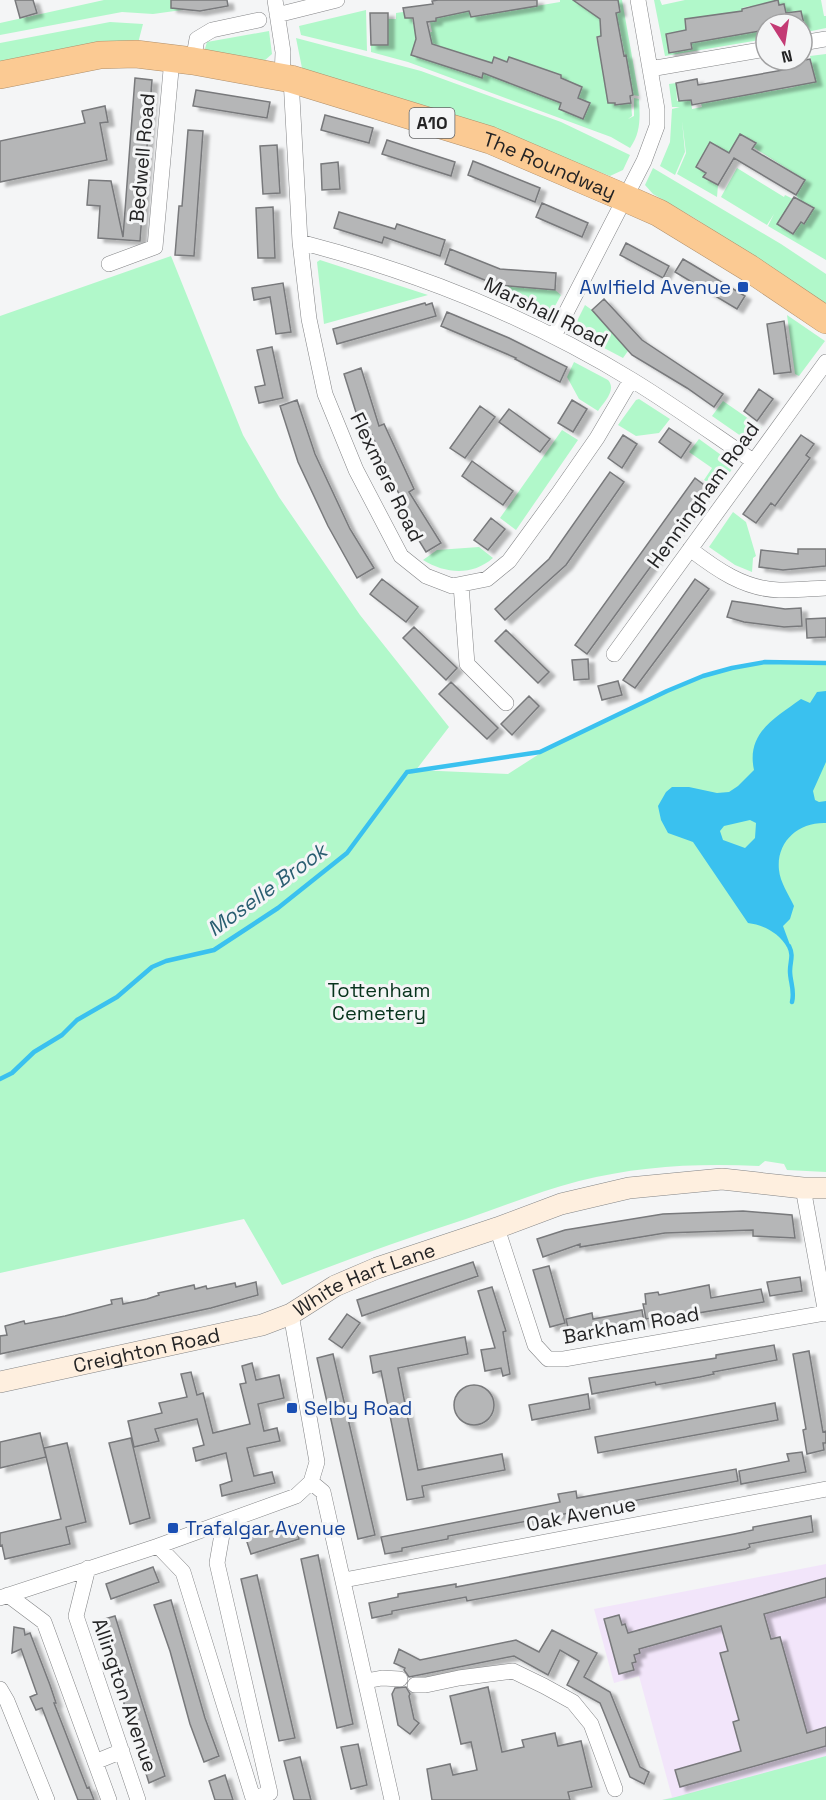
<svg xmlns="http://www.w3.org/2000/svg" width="826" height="1800" viewBox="0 0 826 1800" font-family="'Space Grotesk',sans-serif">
  <defs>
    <filter id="shadow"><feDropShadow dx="6" dy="4" stdDeviation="1.5" flood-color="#0004"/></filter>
  </defs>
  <rect width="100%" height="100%" fill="#f4f5f6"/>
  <path fill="#f2e5fa" d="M826,1564V1800H662L672,1797L639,1676L614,1683L594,1609Z"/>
  <path fill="#b1f8ca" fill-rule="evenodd" d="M104,0H179L182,10L153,14L122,12L0,35V23Z
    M468,0L471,17L560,2V0H622L639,96L633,95L619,26L601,29V36L596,37L598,45H603V50L599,51L601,60L608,62L615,105L631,103L632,116L628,119L634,116V98L639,99C640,117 641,133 630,148L611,137L408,62L371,52V45L388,44V19H396V13L410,11L415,31L432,32L430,22L436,21V18ZM416,39L487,62L482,78L411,55ZM509,57L561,75L560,82L507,62ZM571,83L582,87L578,98L589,103L583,119L559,109Z
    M654,0H660L662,5L685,0H821L824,16H826V28L802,33V30L805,29L801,11L786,13L784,5H779L778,0L751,10L750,6L742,8V11L705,22L704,16L686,19L692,49L691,43L766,30V39L665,56Z
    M366,10L367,51L301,35L299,26Z
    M110,22L143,24L137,47L0,69V43Z
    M269,31L272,54L264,61L204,52L207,42Z
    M296,38L421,71L561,122L630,155L623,170L610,176L499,133L303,73Z
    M826,54V260L768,226L774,214L767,225L721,197L737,168L784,197L785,195L793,199V233L801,222L804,224L813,208L799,200L796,195L805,180L753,147L755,143L740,134L729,153L710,143L696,167L706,173L704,177L718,185L717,197L677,174L686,153L682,121L685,152L675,175L660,166L670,142L672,109L680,107H672L669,84L676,83L677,101L691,100L692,109L702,107L701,103L795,87L794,82L804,84L816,82L810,56Z
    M653,168L781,244L826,274V306L696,219L653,194L645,185Z
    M171,256L243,435L279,497L360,615L449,727L416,770L508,774L561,740L703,676L765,661L826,665V1172L787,1170L784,1164L765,1161L759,1166C698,1163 638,1166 579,1181C541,1191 503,1206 466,1219C404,1239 343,1261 282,1285L244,1219L0,1273V316Z
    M320,260L428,295L324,324L317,262Z
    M500,285L555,290L561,295L548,319L499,296Z
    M585,305L592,310L625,347L628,351L623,358L572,331Z
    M787,315L825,341L799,376L795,374Z
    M574,362L608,380C617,390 604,402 598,411L579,399L567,377Z
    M639,399L670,419L659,433L636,436L618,425L636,400Z
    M723,401L762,428L751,443L712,416Z
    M562,430L578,440L516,530L500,518Z
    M699,439L735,465L718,489L704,480L712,468L689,452Z
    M733,512L746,522L756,556L753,558L752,572L735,565L709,547Z
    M479,547L493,558C472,576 446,574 423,560L437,550Z
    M826,1756V1800H662L672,1798Z"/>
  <path fill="#3ac1ef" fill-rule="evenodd" d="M826,691V762L813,791L815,800L819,802L826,801V823C798,822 776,842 779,870C780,882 789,895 794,906L790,919L783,926L790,945L787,947C779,933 764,925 748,923L693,842L668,833L661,820L658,806L666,792L672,787H689L717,793L729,792L738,786L754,770C746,733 775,718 801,699L810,703L817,692ZM750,820L756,823L755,838L745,848L723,840L720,831L724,826Z"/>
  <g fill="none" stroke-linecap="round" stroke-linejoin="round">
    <path stroke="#3ac1ef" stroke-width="4.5" d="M789,946C794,956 790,961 790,971C790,982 795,990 792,1002
      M0,1079L12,1073L34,1052L62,1035L77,1020L117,997L152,967L166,961L214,950L278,908L347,853L407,772L540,752L667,691L703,676L732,668L765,662L826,663"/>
  </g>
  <path fill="#b5b6b7" stroke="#78797b" stroke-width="1.5" filter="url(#shadow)" d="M15,0H33L37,13L20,18Z
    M171,0H227L228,6L200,11L171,8Z
    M438,0H537V6L471,17L469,11L436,18V21L427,22L432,44L492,63L494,57L507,62L509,57L561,75V78L582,87L578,98L590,103L583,119L559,109L561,103L483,73L482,78L411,55L416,39L413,18H405L403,8L433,4L432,1Z
    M573,0H618L620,12L616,13L624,56L626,55L633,95L630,96L631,103L615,105V103H608L597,37L601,36L600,19Z
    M778,0L779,5L784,4L786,13L801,11L804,24H766V30L691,43L692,49L669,53L666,34L686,30L685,19L742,11V9Z
    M370,13H388V45H371Z
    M810,59L816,82L692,105L691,100L679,101L676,83L697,79L698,85L789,69L788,63Z
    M135,78L152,80L140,241L98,238L100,206L87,205L89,180L111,181L123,237Z
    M196,90L270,102L267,118L193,106Z
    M105,106L108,122L100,123L107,160L0,182V141L85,123L82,111Z
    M325,115L373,128L369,143L321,130Z
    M188,130L203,131L194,256L175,255L179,206H182Z
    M740,134L756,143L752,149L805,180L796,195L734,158L718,185L703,177L706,173L696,167L710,142L729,153Z
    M387,140L455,162L451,176L382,154Z
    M277,145L280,193L263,194L260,146Z
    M473,161L540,188L535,202L468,175Z
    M338,162L340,189L322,190L321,164Z
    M794,197L814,208L804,224L801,222L793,234L777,224Z
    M542,203L588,223L582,237L536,217Z
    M273,207L275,258H258L256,208Z
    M339,212L395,229L397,224L445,240L440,256L384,237L382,243L334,228Z
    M626,243L669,266L663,278L620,255Z
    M450,249L500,269L556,273L555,290L497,285L445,264Z
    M683,259L745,296L737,309L675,272Z
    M283,283L291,332L276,334L270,297L254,300L252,288Z
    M604,299L642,340L723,394L714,407L687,388L632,355L592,310Z
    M425,303L426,305L432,303L436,316L337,344L333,329Z
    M447,312L509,338L567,367L560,382L515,359L516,358L441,326Z
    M784,321L791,372L774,374L767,324Z
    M272,347L283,398L259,403L255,387L265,385L257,350Z
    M361,368L379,426L384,424L414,489L409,492L441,543L426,552L399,508L404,505L365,420L359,422L344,374Z
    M759,389L773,399L757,421L744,411Z
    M297,400L315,454L350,529L374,568L357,578L328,526L298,462L280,406Z
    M572,400L587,409L573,432L558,423Z
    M480,406L495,417L465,458L450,448Z
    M509,409L550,439L540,452L499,422Z
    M669,428L691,443L681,458L659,442Z
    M623,435L637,444L622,468L608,458Z
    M801,435L814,444L806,455L810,458L775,506L771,503L756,523L743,514Z
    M472,461L513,491L503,505L462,476Z
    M610,472L624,482L566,565L505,620L495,609L549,559Z
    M695,478L708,488L587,654L575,645Z
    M491,518L505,529L488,550L474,540Z
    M798,549H826V566L783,570L759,567L761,550L798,554Z
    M382,579L418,607L406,622L370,594Z
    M695,579L709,589L635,688L623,680Z
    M732,601L785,609L801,608L802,626L784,627L744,622L727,617Z
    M826,618V637L807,638L806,619Z
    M414,627L457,668L446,680L403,638Z
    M506,630L549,672L538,683L495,641Z
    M588,659L589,679L574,680L572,660Z
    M618,681L622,695L602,700L598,686Z
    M451,682L498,728L487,739L439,694Z
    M529,696L539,706L512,735L501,724Z
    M743,1211L792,1215L795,1238L753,1236V1230L665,1233L580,1247V1244L543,1257L537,1239L565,1230L663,1214Z
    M473,1262L478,1276L362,1316L357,1300Z
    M549,1266L565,1323L550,1327L533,1270Z
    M800,1277L802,1291L770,1296L767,1282Z
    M256,1282L258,1295L211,1308L0,1354V1336L7,1335L5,1326L24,1321L25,1324L65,1316L112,1304L111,1300L122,1298L123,1304L147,1299L159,1295L158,1293L194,1285L195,1289L206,1286L207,1289L235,1283L236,1287Z
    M709,1285L711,1298L761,1289L764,1302L698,1313V1310L646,1319L643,1304H646L645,1294L658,1292L659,1295Z
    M492,1287L506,1331L503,1332L510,1374L503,1376L501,1368L485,1371L481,1350L495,1348L478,1291Z
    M642,1310L644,1323L570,1337L566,1319L592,1313L593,1319Z
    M347,1314L360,1323L342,1348L329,1339Z
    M465,1337L468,1354L398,1368L418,1470L502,1454L505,1470L422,1486L424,1497L407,1500L381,1371L373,1373L370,1356Z
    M774,1345L777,1360L713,1372L714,1374L700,1377L656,1385L655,1382L592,1394L589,1378L716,1358V1355Z
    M809,1351L823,1432L826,1431V1443H823L824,1450L807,1454L803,1430L806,1429L793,1354Z
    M333,1354L375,1535L358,1539L317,1358Z
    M252,1363L256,1380L279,1375L284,1398L258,1404L264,1431L277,1428L280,1441L247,1448L254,1476L272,1472L275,1483L222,1496L220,1485L232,1481L226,1453L196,1461L193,1448L204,1445L197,1419L155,1429L159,1441L134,1447L128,1421L162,1413L159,1403L187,1397L181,1374L191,1372L197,1395L203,1393L213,1433L250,1424L240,1384L246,1383L242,1366Z
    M454 1405a20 20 0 1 1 40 0a20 20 0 1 1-40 0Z
    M588,1394L590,1409L532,1420L529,1405Z
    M775,1403L778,1420L598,1453L595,1437Z
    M40,1433L46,1457L0,1468V1442Z
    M131,1438L150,1518L130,1524L109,1443Z
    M67,1443L86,1522L66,1527L70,1544L5,1559L2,1545L0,1546V1533L61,1519L44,1448Z
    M802,1452L806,1472L741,1484L739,1471L789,1461L787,1454Z
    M736,1469L738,1481L448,1536V1539L402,1548V1551L385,1554L381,1537L560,1502L558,1494L576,1491L577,1498Z
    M811,1516L813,1532L749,1544L750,1547L746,1549L467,1601L466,1597L445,1601L392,1611V1614L372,1618L369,1603L398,1597V1594L456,1584V1587L734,1534L753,1530V1527Z
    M295,1524L299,1539L251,1554L246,1539Z
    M318,1555L353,1724L337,1728L301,1559Z
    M153,1567L159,1582L111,1599L106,1584Z
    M257,1575L295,1738L279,1741L241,1579Z
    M826,1578V1597L764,1614L771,1639L780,1637L807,1733L826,1727V1746L680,1787L675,1770L741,1751L733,1722L739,1720L720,1653L728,1651L721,1626L639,1649L640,1653L634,1655L636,1662L632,1663L634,1670L619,1674L604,1619L619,1615L622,1625L625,1624L628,1633Z
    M171,1600L205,1718L219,1756L204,1762L190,1724L170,1651L154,1605Z
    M115,1616L165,1776L149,1783L98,1621Z
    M14,1627L24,1629L25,1635L30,1633L50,1685L56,1703H54L87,1788L89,1787L94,1800H78L42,1708L36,1710L30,1697L37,1694L21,1649L12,1653Z
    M552,1630L597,1653L584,1677L610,1692L640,1767L649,1772L644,1784L630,1777L600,1703L567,1685L579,1661L560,1650L548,1675L514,1656L409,1677L404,1670L405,1668L394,1663L399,1649L420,1660L516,1640L539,1652Z
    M406,1687L410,1694L409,1696L414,1719L419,1723L410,1734L398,1725L392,1694L395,1688Z
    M488,1687L502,1752L524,1747L522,1740L555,1733L558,1746L581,1741L592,1787L568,1792L570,1800H432L427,1769L450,1764L453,1775L477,1770L471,1742L461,1744L450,1696Z
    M358,1744L367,1785L351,1789L341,1747Z
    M300,1757L311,1800H294L284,1761Z
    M225,1775L233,1800H215L209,1781Z"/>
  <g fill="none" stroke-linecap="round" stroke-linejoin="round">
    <g stroke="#838486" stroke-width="16">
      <path id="street" d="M275,0L283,52L282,78
        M277,15L337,0
        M802,43L826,39
        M193,61L197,39L212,30L259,20
        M650,69L766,49
        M291,79L300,242L309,319L325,394L356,470L401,556L426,576L452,586L487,579L509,561L558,494L597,438L631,380
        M300,242C416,272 529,317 632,380C673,405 713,434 753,461
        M109,264L155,247L172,59
        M554,336L644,161L657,126V109L638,0
        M690,549C716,569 744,589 779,590C794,590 810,589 826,588
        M461,585L467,664L506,703
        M614,654L826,362
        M803,1188L826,1314
        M497,1228L535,1345L548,1359H564L826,1313
        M311,1482L323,1492L392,1800
        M158,1546L183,1572L253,1798L270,1793L217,1563L224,1523
        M88,1568L76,1616L138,1800
        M344,1580L826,1489
        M8,1595L44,1622L109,1800
        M0,1598L158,1546L296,1496L311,1482L317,1462L291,1314
        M366,1681L382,1678L400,1679
        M415,1685H426L459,1678L513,1671L544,1686L573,1702L591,1724L615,1789
        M0,1689L7,1701L47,1800
        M95,1762L122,1751"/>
    </g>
    <g stroke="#838486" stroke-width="22">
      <g id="secondary">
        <path id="s1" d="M0,1382L262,1325L291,1314L335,1286L377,1268L497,1228L561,1204L629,1188L722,1179L803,1188H826"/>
      </g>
    </g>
    <g stroke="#b0906c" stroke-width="28">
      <g id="highway">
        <path id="s2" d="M0,75L100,55L136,54L193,61L291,79L490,140L625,198L659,213L749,268L826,320"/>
      </g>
    </g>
    <use href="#street" stroke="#fff" stroke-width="15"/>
    <use href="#secondary" stroke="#feefdf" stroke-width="21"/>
    <use href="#highway" stroke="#fbca93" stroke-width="27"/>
  </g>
  <g fill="#1a4fb4" stroke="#f4f5f6" stroke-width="2">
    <rect x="737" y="281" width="12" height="12" rx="3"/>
    <rect x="286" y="1402" width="12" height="12" rx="3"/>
    <rect x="167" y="1522" width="12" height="12" rx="3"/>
  </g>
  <g text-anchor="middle" stroke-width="6" stroke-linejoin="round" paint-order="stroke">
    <rect fill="#f4f5f6" stroke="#626364" stroke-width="1.5" x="409.5" y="108" width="45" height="30" rx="4.5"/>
    <g font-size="18" font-weight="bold" fill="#242425">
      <text x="432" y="129">A10</text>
    </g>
    <g font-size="20" fill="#242425" stroke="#f4f5f6">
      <text transform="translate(142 158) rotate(-85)" y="7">Bedwell Road</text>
      <text dy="7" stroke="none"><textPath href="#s2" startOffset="568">The Roundway</textPath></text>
      <text transform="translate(546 312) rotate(26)" y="7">Marshall Road</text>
      <text transform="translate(387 477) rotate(64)" y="7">Flexmere Road</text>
      <text transform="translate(703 495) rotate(-54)" y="7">Henningham Road</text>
      <text dy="7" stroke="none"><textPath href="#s1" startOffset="381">White Hart Lane</textPath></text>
      <text transform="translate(631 1325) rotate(-10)" y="7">Barkham Road</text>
      <text dy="7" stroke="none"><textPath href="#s1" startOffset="150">Creighton Road</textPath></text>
      <text transform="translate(581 1514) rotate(-11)" y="7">Oak Avenue</text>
      <text transform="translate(125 1695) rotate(71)" y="7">Allington Avenue</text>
    </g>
    <g font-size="20" fill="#164399" stroke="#f4f5f6" text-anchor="start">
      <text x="731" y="294" text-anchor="end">Awlfield Avenue</text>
      <text x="304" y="1415">Selby Road</text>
      <text x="185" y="1535">Trafalgar Avenue</text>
    </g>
    <g font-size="20" fill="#07331c" stroke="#f4f5f6">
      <text x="379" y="997">Tottenham<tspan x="379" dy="23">Cemetery</tspan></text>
    </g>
    <g font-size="21" font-style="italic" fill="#2a5e71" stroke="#f4f5f6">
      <text transform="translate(267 890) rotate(-36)" y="7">Moselle Brook</text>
    </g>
  </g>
  <g transform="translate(784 42) rotate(168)"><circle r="28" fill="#f4f5f6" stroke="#a1a1a2" stroke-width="1.5"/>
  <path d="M0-4.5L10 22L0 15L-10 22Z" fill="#c33a74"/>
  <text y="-9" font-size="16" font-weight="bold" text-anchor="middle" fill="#242425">N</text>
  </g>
</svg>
